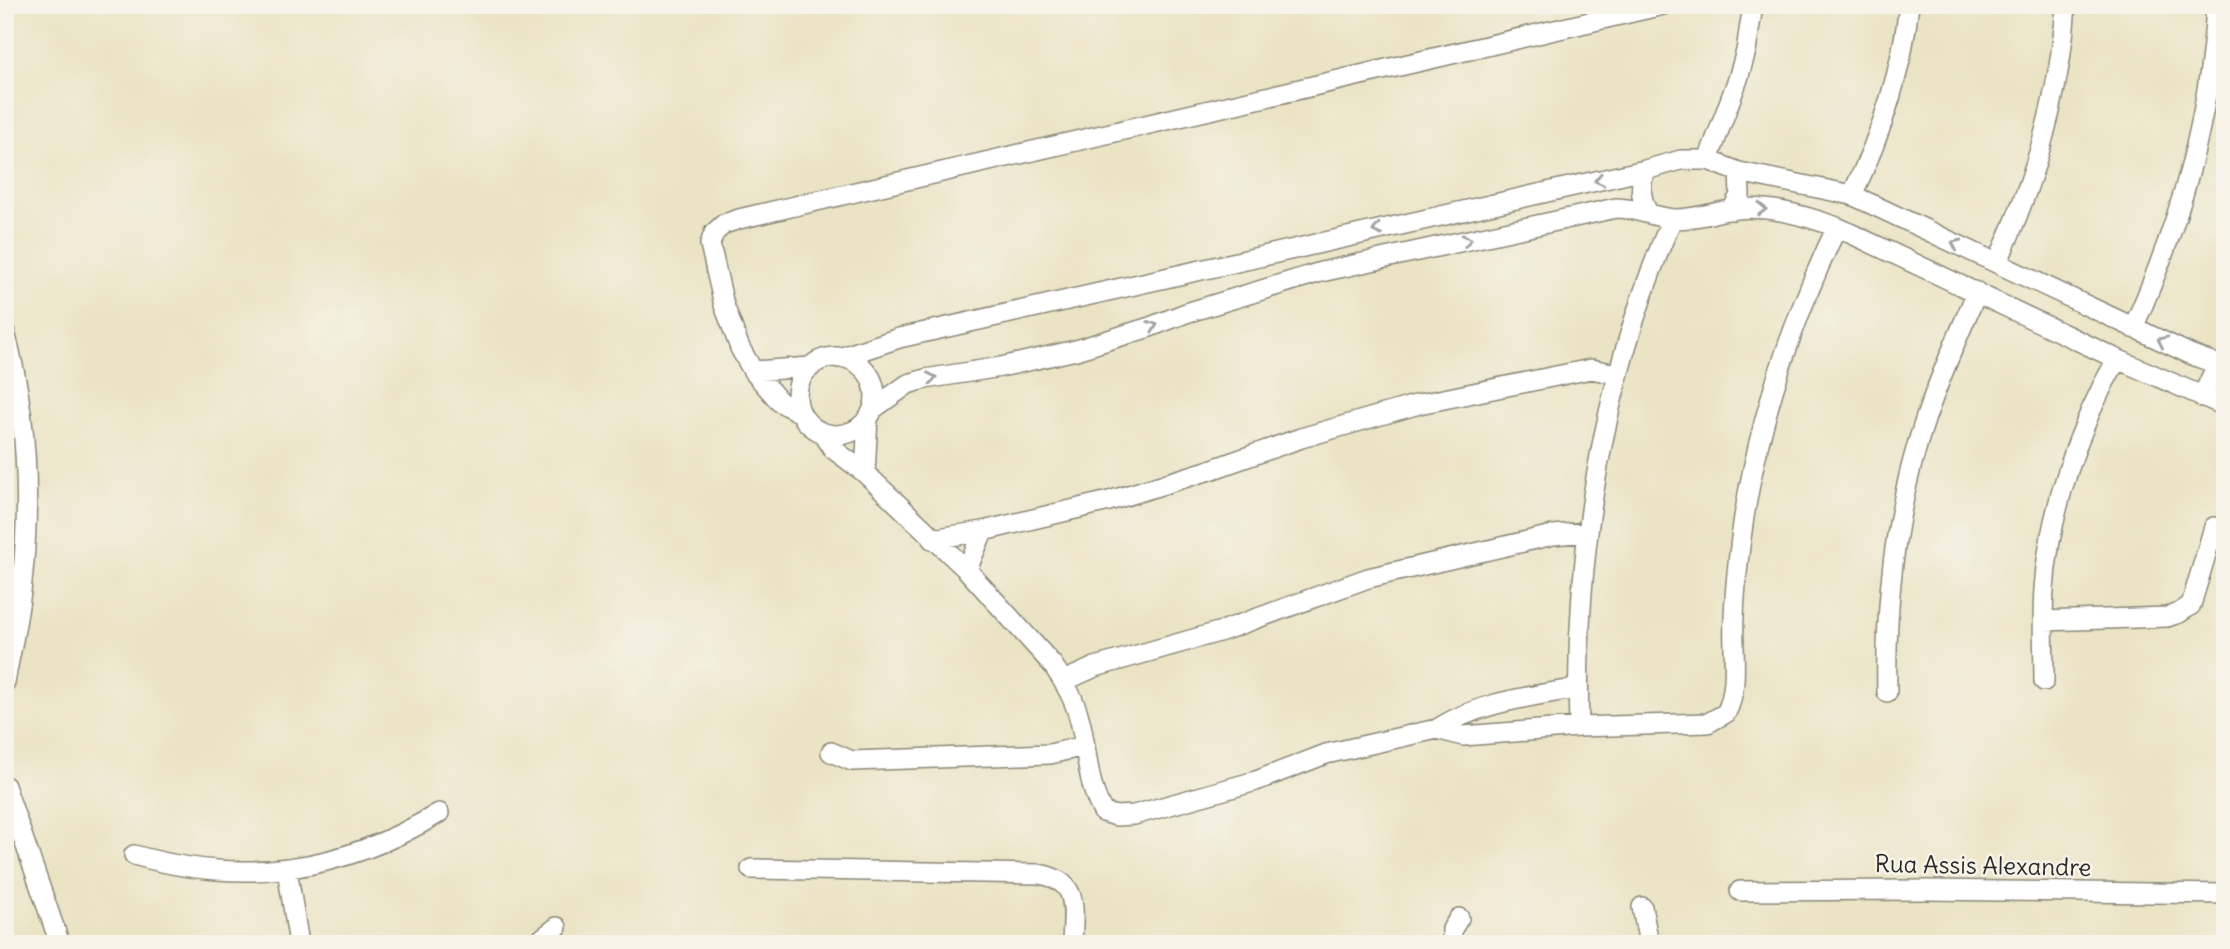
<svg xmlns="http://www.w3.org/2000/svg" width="2230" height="949" viewBox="0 0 2230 949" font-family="Delius,sans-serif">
  <rect width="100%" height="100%" fill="#f7f3e8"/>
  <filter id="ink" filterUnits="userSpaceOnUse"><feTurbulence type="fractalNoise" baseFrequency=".0143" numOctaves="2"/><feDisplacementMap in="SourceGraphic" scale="14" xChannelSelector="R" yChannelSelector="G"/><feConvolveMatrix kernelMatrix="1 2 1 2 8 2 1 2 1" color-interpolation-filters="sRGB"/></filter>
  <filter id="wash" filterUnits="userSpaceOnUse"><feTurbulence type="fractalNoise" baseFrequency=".00686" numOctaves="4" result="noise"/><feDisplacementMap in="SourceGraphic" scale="28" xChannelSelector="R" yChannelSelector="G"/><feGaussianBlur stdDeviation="1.57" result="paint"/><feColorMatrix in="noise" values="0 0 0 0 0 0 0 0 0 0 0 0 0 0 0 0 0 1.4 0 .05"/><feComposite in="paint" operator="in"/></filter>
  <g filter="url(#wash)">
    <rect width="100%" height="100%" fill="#eae3c4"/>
  </g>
  <g filter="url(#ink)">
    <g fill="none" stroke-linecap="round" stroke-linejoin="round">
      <g stroke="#8a8778" stroke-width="22">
        <path id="minor" d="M1708,160L1738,79L1746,51L1753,5
          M1645,170C1640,186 1640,196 1647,211
          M1852,195C1881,135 1902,72 1909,5
          M1732,210L1740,195L1739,172
          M1997,263C2035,181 2060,96 2066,5
          M2133,328C2180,223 2210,120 2216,5
          M5,332C27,413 31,499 22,582C19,615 11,649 5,682
          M797 396a39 39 0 1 1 78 0a39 39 0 1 1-78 0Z
          M839,358L899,338L1645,170L1681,160H1708L1739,172L1852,195L2192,355L2225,367
          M753,371L811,367
          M2202,397L2217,365
          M873,409L908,384L925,379L1001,367L1076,350L1150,327L1186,313L1321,272L1616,208C1638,208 1655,218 1675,219C1694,219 1711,213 1729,210C1766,204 1803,215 1837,227L2117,359L2225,406
          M801,413L780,402L753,371L740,348L724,305L710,244L714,233L724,224L739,219L1663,5
          M823,433L833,449L865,473L967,570L1052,664C1064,681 1074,698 1079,717C1088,749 1086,782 1103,812L1116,816L1134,815L1256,781L1326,754L1437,729L1463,736L1579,727L1708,723L1726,713C1740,686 1732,649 1734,618C1735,585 1739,551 1744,517C1760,417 1793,319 1837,227
          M865,473L868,418
          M932,539L983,531L1109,501L1210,470L1301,438L1419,404L1591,369L1617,374
          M967,570L983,531
          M2043,621L2167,617L2179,613L2191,605L2214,527
          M1064,681L1095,667L1222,631L1368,578L1553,535L1587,532
          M2044,681C2044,650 2042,620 2044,589C2049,513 2079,425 2117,359
          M1887,692C1885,599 1896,505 1926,417C1941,374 1959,333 1977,292
          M1579,727C1574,553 1603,379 1672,219
          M1437,729C1479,702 1529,697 1578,688
          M831,752L852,761L1050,754L1084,746
          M5,786L60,944
          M134,855C243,886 342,872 439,813
          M287,869L299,944
          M751,869L1039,874C1081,881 1073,909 1072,944
          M1740,891L1926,890L2225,894
          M1642,907L1649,944
          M535,944L557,927
          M1452,944V929L1459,918"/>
      </g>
      <use href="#minor" stroke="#fff" stroke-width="19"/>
    </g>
    <defs><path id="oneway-chevron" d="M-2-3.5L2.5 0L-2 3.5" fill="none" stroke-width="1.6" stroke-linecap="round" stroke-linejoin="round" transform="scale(1.75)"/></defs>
    <g stroke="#a0a0a0">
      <use href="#oneway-chevron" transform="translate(1599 180) rotate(167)"/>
      <use href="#oneway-chevron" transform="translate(1762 209) rotate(2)"/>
      <use href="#oneway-chevron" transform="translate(1377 230) rotate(167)"/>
      <use href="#oneway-chevron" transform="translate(1467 240) rotate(-12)"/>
      <use href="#oneway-chevron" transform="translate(1956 244) rotate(-155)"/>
      <use href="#oneway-chevron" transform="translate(1153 326) rotate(-20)"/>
      <use href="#oneway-chevron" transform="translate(2162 341) rotate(-155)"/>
      <use href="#oneway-chevron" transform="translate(932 378) rotate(-11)"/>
    </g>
  </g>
  <g text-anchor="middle" stroke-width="5" stroke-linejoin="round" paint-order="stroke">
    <g font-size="24" fill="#2b2b2b" stroke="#f7f3e8">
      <text transform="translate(1983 866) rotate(1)" y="8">Rua Assis Alexandre</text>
    </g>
  </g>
  <rect width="2230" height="949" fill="none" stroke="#f7f3e8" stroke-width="28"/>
</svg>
